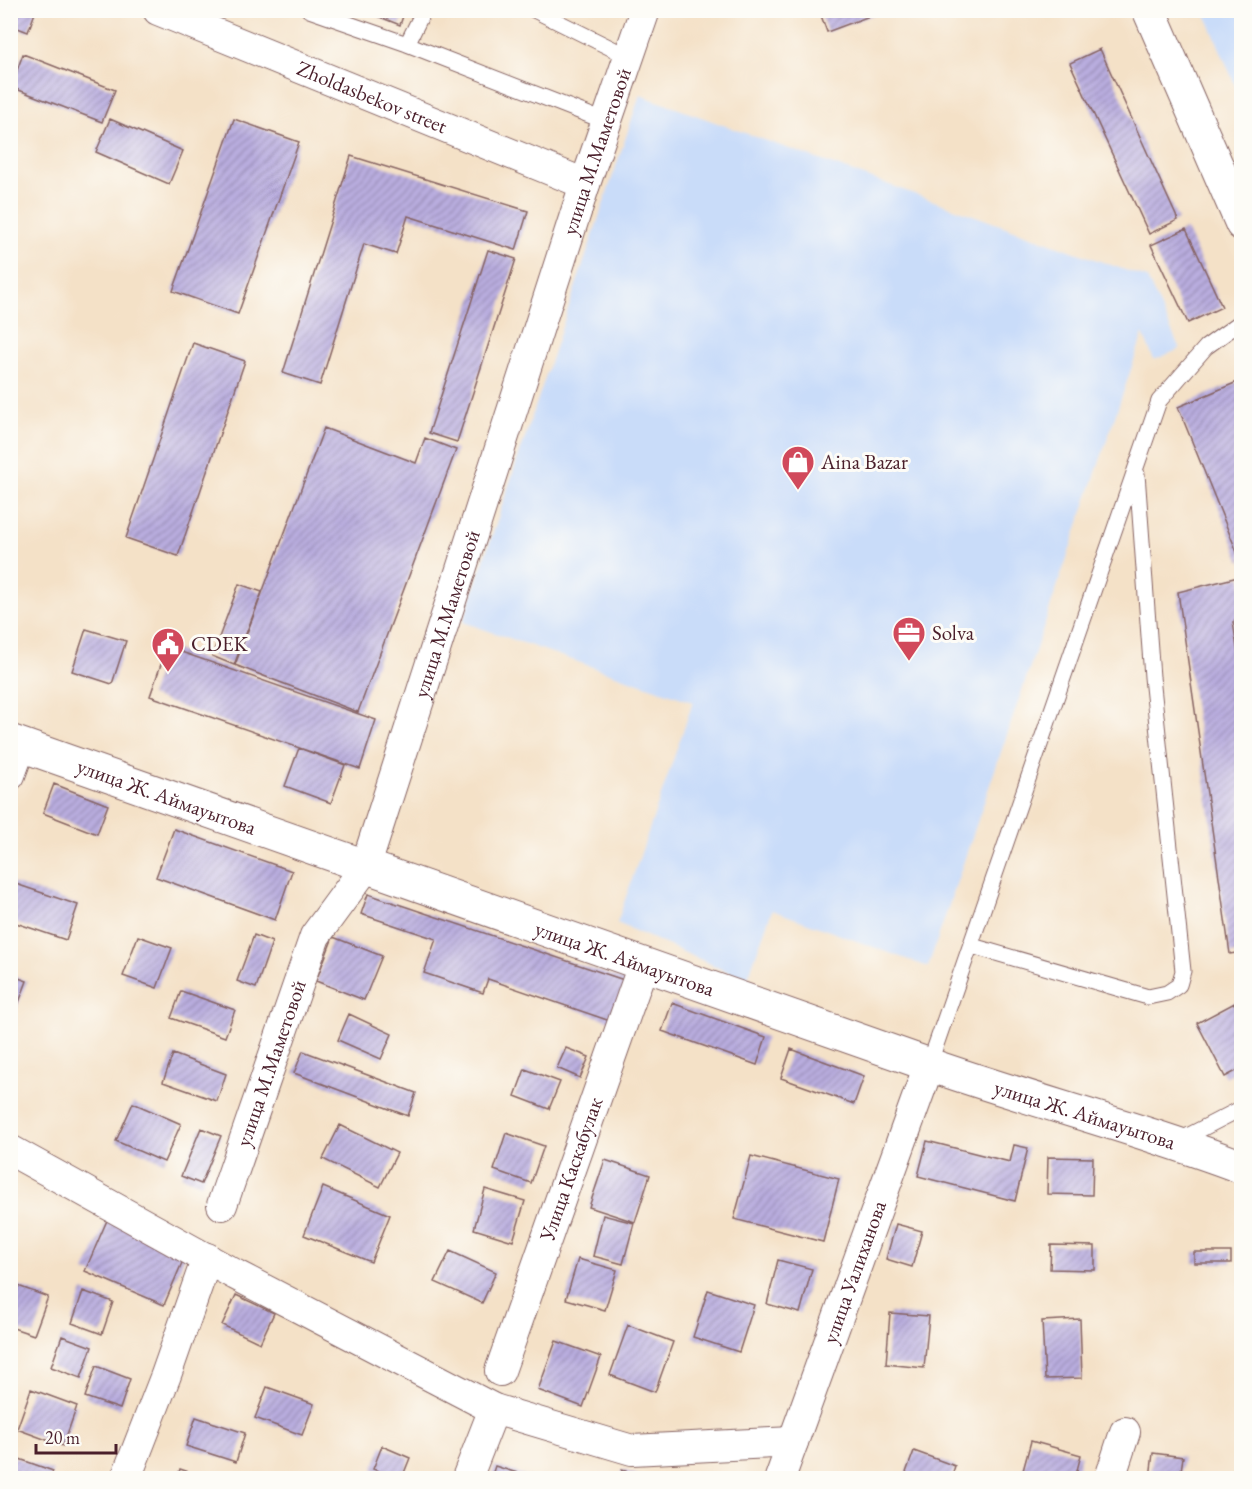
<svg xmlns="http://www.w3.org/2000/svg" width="1252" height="1489" viewBox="0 0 1252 1489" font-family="'EB Garamond',serif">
  <defs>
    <pattern id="building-hatch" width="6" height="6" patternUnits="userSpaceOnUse" patternTransform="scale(1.5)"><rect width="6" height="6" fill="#b9addf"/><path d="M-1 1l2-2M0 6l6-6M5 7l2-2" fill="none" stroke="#988cb5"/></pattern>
  </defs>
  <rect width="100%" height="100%" fill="#fdfcf7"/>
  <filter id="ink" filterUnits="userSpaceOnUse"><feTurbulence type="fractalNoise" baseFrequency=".0167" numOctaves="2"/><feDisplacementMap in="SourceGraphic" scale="12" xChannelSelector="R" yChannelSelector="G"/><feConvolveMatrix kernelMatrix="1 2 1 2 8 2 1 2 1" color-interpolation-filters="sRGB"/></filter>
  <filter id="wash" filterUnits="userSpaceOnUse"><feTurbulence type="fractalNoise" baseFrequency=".008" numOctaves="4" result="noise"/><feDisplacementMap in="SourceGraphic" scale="24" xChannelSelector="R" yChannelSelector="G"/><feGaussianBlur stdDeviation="1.35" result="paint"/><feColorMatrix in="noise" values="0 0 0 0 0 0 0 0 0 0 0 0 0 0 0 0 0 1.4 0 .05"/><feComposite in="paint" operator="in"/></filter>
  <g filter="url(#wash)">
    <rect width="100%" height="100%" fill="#f4e1c7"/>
    <path fill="#c9dcf9" d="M1204,11H1241V99Z
      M640,95L1147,278L1180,349L1154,360L1143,334L928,967L772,910L747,980L617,923L693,702L463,622Z"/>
    <g id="blocks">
      <path fill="url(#building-hatch)" d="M10,10H36L28,32L10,25Z
        M362,10H405L400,25Z
        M819,10H883V11L827,32Z
        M1100,49L1178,220L1149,234L1070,63Z
        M23,54L115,90L102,122L11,87Z
        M110,119L183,151L169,184L96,152Z
        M234,119L299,142L238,314L173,291Z
        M351,156L528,211L516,250L408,216L396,254L364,244L320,385L283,373Z
        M1186,229L1222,307L1188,323L1151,245Z
        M488,250L516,259L457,442L429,433Z
        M193,343L245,361L178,556L126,538Z
        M1242,380V562H1241L1178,407Z
        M324,428L416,463L425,438L456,450L358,712L235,665Z
        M1242,576V617L1233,622L1242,681V952L1230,954L1178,592Z
        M239,584L262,592L234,665L212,656Z
        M86,629L126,641L112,684L72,671Z
        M167,647L376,720L360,769L150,696Z
        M299,748L345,765L331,803L285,786Z
        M54,784L108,805L97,834L43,813Z
        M174,829L292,871L275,920L156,877Z
        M10,882L78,905L66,940L10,921Z
        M368,894L627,981L613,1022L488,979L483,993L424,973L436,939L361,914Z
        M254,935L272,942L256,988L237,981Z
        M138,936L172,948L157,988L123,976Z
        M333,937L382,956L364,1000L316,981Z
        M10,975L27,981L12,1021L10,1020Z
        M181,991L235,1010L225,1037L171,1018Z
        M1242,999V1068L1225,1077L1197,1023Z
        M672,1003L766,1037L757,1065L662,1031Z
        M349,1014L392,1034L381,1059L338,1040Z
        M566,1048L589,1057L580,1078L557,1068Z
        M791,1049L864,1076L854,1104L781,1078Z
        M303,1051L416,1093L408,1116L294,1073Z
        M173,1054L226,1074L217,1101L163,1082Z
        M525,1069L560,1082L549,1109L515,1096Z
        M133,1103L181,1124L164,1162L116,1141Z
        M340,1125L397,1153L380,1187L323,1159Z
        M201,1128L221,1136L201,1184L181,1176Z
        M506,1133L544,1146L531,1183L494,1170Z
        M927,1141L1010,1162L1014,1145L1028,1148L1015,1201L918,1176Z
        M751,1156L839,1179L823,1242L734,1219Z
        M1048,1157L1093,1158L1092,1195L1047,1194Z
        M605,1160L650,1175L635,1222L589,1207Z
        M323,1187L390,1215L371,1262L304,1235Z
        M485,1189L525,1201L513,1241L474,1229Z
        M603,1215L634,1223L623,1264L593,1256Z
        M108,1218L187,1251L164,1305L85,1271Z
        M896,1224L922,1231L912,1267L886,1259Z
        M1051,1245L1095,1246V1270L1050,1269Z
        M450,1251L496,1272L482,1303L435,1282Z
        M1194,1252H1231V1263H1194Z
        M578,1259L617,1270L605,1310L566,1299Z
        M778,1260L812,1269L800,1313L767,1304Z
        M10,1283L48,1297L34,1335L10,1327Z
        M708,1290L754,1305L739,1352L693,1337Z
        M83,1291L113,1302L102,1334L72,1323Z
        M236,1295L274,1313L260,1343L222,1325Z
        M890,1313L929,1316L924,1368L886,1364Z
        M1080,1319L1082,1378L1045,1379L1042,1321Z
        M628,1325L673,1342L655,1392L610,1375Z
        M62,1336L92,1347L81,1378L51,1367Z
        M556,1341L601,1357L583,1407L538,1390Z
        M96,1366L130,1379L120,1409L85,1397Z
        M267,1387L314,1404L302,1435L255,1418Z
        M31,1389L77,1406L63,1446L17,1429Z
        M196,1417L245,1433L236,1462L186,1446Z
        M1031,1441L1081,1455L1075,1478H1021Z
        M382,1446L410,1458L402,1478H397L373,1469Z
        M914,1451L955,1466L951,1478H904Z
        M1153,1453L1183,1457L1180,1478H1150Z
        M14,1457L53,1471L50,1478H10V1468Z
        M495,1466L533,1478H491Z
        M180,1469L207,1478H177Z
        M622,1470L646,1478H619Z"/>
    </g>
  </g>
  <g filter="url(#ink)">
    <use href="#blocks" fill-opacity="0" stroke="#866362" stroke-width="1.5"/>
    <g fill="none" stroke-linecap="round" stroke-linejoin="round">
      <g stroke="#866362" stroke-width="17">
        <path id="lane" d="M309,10L407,44
          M424,10L407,44L607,122
          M534,10L629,57
          M972,946L1148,997L1167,993L1179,985L1183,971L1152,677L1137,474
          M929,1065L1159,401L1206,347L1242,321
          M1178,1141L1242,1108"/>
      </g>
      <g stroke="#866362" stroke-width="32">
        <g id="street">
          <path id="s1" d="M158,10L585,184"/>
          <path d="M10,775L21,745"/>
          <path d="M10,1150L236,1275L494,1409L632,1450L793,1442"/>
          <path id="s2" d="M222,1205L315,936L365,868L585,184L645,10"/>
          <path id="s3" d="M500,1371L643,965"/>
          <path d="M126,1478L166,1375L207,1258"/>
          <path d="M467,1478L494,1409"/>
          <path id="s4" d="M780,1478L929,1065"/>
          <path d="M1110,1478L1125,1432"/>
        </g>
      </g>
      <g stroke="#866362" stroke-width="35">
        <g id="secondary">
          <path d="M1149,10L1242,224"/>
          <path id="s5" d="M10,741C315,850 619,958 924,1063C1029,1100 1137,1127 1242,1167"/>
        </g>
      </g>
      <use href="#lane" stroke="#fff" stroke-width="15"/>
      <use href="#street" stroke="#fff" stroke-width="30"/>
      <use href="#secondary" stroke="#fff" stroke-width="33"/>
    </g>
  </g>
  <defs>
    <g id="shop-pin" transform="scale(1.725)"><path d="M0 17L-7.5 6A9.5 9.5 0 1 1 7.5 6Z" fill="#d1495b" stroke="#fdfcf7"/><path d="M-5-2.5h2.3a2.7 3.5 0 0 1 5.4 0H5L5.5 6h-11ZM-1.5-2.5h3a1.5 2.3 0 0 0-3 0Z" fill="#fff"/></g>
    <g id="office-pin" transform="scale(1.725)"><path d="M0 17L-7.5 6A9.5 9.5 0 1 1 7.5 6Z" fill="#d1495b" stroke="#fdfcf7"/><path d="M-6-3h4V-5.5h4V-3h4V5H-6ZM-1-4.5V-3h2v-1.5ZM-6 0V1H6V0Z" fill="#fff"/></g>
    <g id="civic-pin" transform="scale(1.725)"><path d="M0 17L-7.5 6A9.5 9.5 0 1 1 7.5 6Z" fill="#d1495b" stroke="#fdfcf7"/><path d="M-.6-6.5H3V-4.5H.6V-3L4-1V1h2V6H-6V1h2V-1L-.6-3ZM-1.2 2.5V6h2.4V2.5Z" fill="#fff"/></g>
  </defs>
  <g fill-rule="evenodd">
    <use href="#shop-pin" x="798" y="462"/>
    <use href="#office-pin" x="909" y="633"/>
    <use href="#civic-pin" x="168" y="644"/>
  </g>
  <g text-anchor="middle" stroke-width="6" stroke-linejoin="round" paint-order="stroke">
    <g font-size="21" fill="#4a1f2b" stroke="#fdfcf7">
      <text dy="7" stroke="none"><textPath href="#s1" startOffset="231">Zholdasbekov street</textPath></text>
      <text dy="7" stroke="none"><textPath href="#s2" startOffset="1122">улица М.Маметовой</textPath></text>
      <text dy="7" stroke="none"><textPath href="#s2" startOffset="636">улица М.Маметовой</textPath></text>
      <text dy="7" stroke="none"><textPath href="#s5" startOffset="166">улица Ж. Аймауытова</textPath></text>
      <text dy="7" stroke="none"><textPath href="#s5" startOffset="652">улица Ж. Аймауытова</textPath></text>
      <text dy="7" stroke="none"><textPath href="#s2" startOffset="150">улица М.Маметовой</textPath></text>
      <text dy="7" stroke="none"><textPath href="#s5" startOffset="1138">улица Ж. Аймауытова</textPath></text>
      <text dy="7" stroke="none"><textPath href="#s3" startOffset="214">Улица Каскабулак</textPath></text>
      <text dy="7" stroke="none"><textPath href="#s4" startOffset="219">улица Уалиханова</textPath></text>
    </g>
    <g font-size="21" fill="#4a1f2b" stroke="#fdfcf7" text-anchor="start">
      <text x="821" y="469">Aina Bazar</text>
      <text x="932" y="640">Solva</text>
      <text x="191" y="651">CDEK</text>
    </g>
  </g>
  <rect width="1252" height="1489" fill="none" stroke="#fdfcf7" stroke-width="36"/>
  <path d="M36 1444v9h80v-9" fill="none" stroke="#4a1f2b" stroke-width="3"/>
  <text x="45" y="1444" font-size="18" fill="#4a1f2b" stroke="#fdfcf7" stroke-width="4.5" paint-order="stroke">20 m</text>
</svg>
